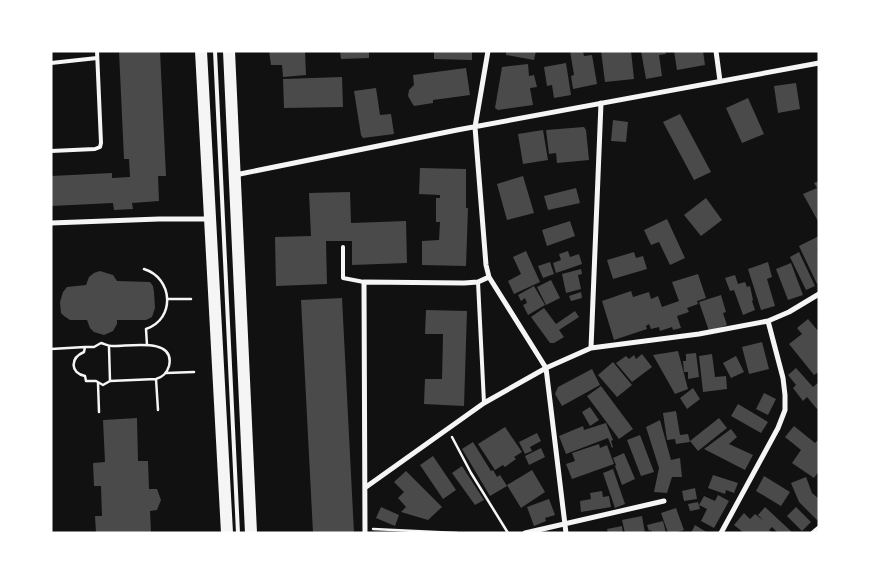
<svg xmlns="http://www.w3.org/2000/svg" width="870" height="584" viewBox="0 0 870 584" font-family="Merriweather,serif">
  <rect width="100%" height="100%" fill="#111"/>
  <path fill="#4a4a4a" d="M119,51H160L166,176H158L159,201L132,203L133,209L114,210L113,203L51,206V176L112,173V178L130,177L129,159H124Z
    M269,51H305L306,75L283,77L282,65H271Z
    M340,51H369V58L341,59Z
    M434,51H472V60L434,59Z
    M506,51H536L534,60L506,55Z
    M570,51H583L584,56L592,55L597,84L573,89L571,76L574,75Z
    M601,51H631L634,79L605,82Z
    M641,51H665L666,54L659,55L662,76L646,79Z
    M674,51H703L705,65L677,70Z
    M566,63L571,95L554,98L552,85L547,86L544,67Z
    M528,64L529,76L534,75L537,87L530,88L533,105L498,110L495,108L502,67Z
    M466,68L470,95L433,100V103L414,106L412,103L408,96L409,90L414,85L413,75Z
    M342,77L343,107L284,108L283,79Z
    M796,83L800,109L778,113L774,86Z
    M376,88L380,115L391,114L394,134L363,138L361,135L354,91Z
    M748,98L764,134L742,143L726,108Z
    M680,114L711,172L694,180L663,122Z
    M613,120L628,122L626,142L611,141Z
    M584,127L586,130L589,160L557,163L556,153L549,154L546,130Z
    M543,130L548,160L523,164L518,134Z
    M420,168L466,169V208H468L466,266L422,265V241L439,240L440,222H436V198H440V195L419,194Z
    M523,176L534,213L507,220L497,184Z
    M819,181V223L803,194L817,188L814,183Z
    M576,188L580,203L548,210L544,196Z
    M350,192L351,223L406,221L407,263L352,265V241H326L327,284L276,286L275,237L311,236L309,193Z
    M706,198L722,220L701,236L684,215Z
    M667,219L685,258L670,265L659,242L651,245L644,230Z
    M570,221L575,236L547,246L542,230Z
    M819,236V248L817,249L819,252V283L817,284L799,246Z
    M526,251L540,282L514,294L508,281L521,274L513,257Z
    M568,251L570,257L579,254L582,264L556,273L553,263L561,260L559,254Z
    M634,252L636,258L643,256L647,269L613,279L607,260Z
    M799,252L815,286L806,290L790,257Z
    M550,262L554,274L543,278L538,266Z
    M768,262L772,277L767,279L775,306L761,310L748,269Z
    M791,263L803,295L788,300L776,269Z
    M581,269L582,274L578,275L581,289L566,293L562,274Z
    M100,271L113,275L117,281L150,282L153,286L154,292L155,308L152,317L146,320H117V324L113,331L104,335L94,332L90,328L87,320H70L64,316L61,313L60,302L63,292L67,287L86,285L89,277L94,273Z
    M698,274L706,298L697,301L698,304L687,308L689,312L677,316L681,328L673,330L672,327L660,331L659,327L651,329L649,324L646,326L647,329L614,340L602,301L631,291L633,297L649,292L651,299L658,296L662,307L679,301L672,282Z
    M735,275L738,284L745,282L747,287L750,286L753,300L752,301L755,310L743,315L734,290L730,291L725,278Z
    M551,280L560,298L546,305L537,287Z
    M534,286L545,305L528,315L523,305L527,303L525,298L521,301L518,295Z
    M581,292L582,298L571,301L569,296Z
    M721,295L726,312L723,313L727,325L709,331L699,302Z
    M342,298L354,533H313L301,300Z
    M544,308L556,324L575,311L579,317L559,330L564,337L554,343H550L531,317Z
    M426,310L467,311L464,406L424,404L425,379H442L443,334H425Z
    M808,319L819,332V372L814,375L789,344L802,334L797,328Z
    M762,342L769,369L749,374L742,347Z
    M678,351L688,389L675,394L653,355Z
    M696,353L699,377L688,379V372H684L683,361H686V354Z
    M642,354L652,367L632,382L616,363L626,356L629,359L634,355L636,359Z
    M712,354L715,377L726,376L727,389L703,392L699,356Z
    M736,356L744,372L731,378L723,363Z
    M613,362L632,385L617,397L598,375Z
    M796,368L813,387L819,382V407L817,409L807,397L803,401L793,388L796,385L788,375Z
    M592,369L600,385L562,406L555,394L558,387Z
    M601,386L633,429L619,439L587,396Z
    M693,388L700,399L687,409L680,398Z
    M764,393L776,399L768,415L756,409Z
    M738,404L768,422L761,433L731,416Z
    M590,407L599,420L590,426L582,412Z
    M676,411L680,435L688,434L690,442L676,444L675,439L667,440L663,413Z
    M137,418L138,461H148L149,489H157L161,500L157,510L150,511L151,533H96L95,516H102L101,486H94L93,463L105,462L103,420Z
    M719,418L727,428L698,451L690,441Z
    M660,420L671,460L680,458L682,477H672L667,493L654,492L659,468L646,427Z
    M606,423L613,440L611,441L613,447L612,448L608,438L566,454L559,436L583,426L584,430Z
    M794,426L815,443L819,439V471L814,478L792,463L801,450L785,437Z
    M505,427L522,452L514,457L516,459L505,467L503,465L495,470L478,444Z
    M731,429L737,437L729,444L753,455L745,470L704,449Z
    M537,433L541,441L530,447L532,451L525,454L519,442Z
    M640,435L654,472L641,476L627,440Z
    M473,442L491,471L493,470L497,477L500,475L507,486L490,496L462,449Z
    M599,444L600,448L607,445L614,464L572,479L566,464L575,461L572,453Z
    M541,448L545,457L529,465L525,456Z
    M624,453L635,479L622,485L615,466L616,465L613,458Z
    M433,456L456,490L443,499L420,465Z
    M462,466L484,500L475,505L452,473Z
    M613,469L625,504L615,508L603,473Z
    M532,470L545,492L521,508L507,485Z
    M406,471L442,507L428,520L401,512L406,507L398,498L404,492L394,482Z
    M713,475L738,483L734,493L726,490L725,494L708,488Z
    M764,476L790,492L781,506L756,491Z
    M806,477L812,493L819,499V518L817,520L799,502L791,483Z
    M695,488L697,499L684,501L682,491Z
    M602,491L603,497L609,496L611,507L581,512L580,501L591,499L590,493Z
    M718,495L729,501L714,528L701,521L707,509L699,505L704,496L715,501Z
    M549,499L555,515L545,518L546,521L534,526L527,507Z
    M698,502L700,509L690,511L688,504Z
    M381,507L399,515L395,526L376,518Z
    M765,507L793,533H778L772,527L769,530L773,533H744L734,525L744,513L750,519L755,514L764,521L758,515Z
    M796,507L811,522L802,531L787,516Z
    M676,508L684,530L674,533H668L661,513Z
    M642,516L645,533H625L622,520Z
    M663,521L666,533H652L651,530L649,531L647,525Z
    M695,525L708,533H691Z
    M622,526L623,533H608L607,529Z"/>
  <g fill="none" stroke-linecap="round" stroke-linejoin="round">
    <path stroke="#f5f5f5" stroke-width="2.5" d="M144,269C173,278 176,319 146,329L147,345
      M167,299H191
      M101,343C105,344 108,346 112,346C127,347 176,336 169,366C167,373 163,377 156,379L110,381L103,385L96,381H86L85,376C70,373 70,358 84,352L85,347H94Z
      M109,347L110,381
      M51,349L85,347
      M166,373L194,372
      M156,379L158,410
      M98,383L99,412
      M452,437L471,473L508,533
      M373,529L457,533"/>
    <path stroke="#f5f5f5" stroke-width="4" d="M215,51L238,533
      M51,63L97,58
      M51,151L95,149L100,147L101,143L97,51
      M343,247V278L364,282
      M478,282L484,403"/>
    <path stroke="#f5f5f5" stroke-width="5" d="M488,51L475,127L486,265L489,277L546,368L566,533
      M716,51L720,81
      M235,175L457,130L819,63
      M51,223L159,219H210
      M591,348L699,334L768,321L789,312L819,294
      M366,487L484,403L546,368L591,348L601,103
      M365,533L364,282L464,283L478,282L489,277
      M525,533L664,501
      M721,533L778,428L785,410V395L783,378L768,321
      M813,533L819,528"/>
    <path stroke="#f5f5f5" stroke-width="12" d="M201,51L227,533
      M229,51L251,533"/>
  </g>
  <rect width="870" height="584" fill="none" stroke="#ffffff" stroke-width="105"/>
</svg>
